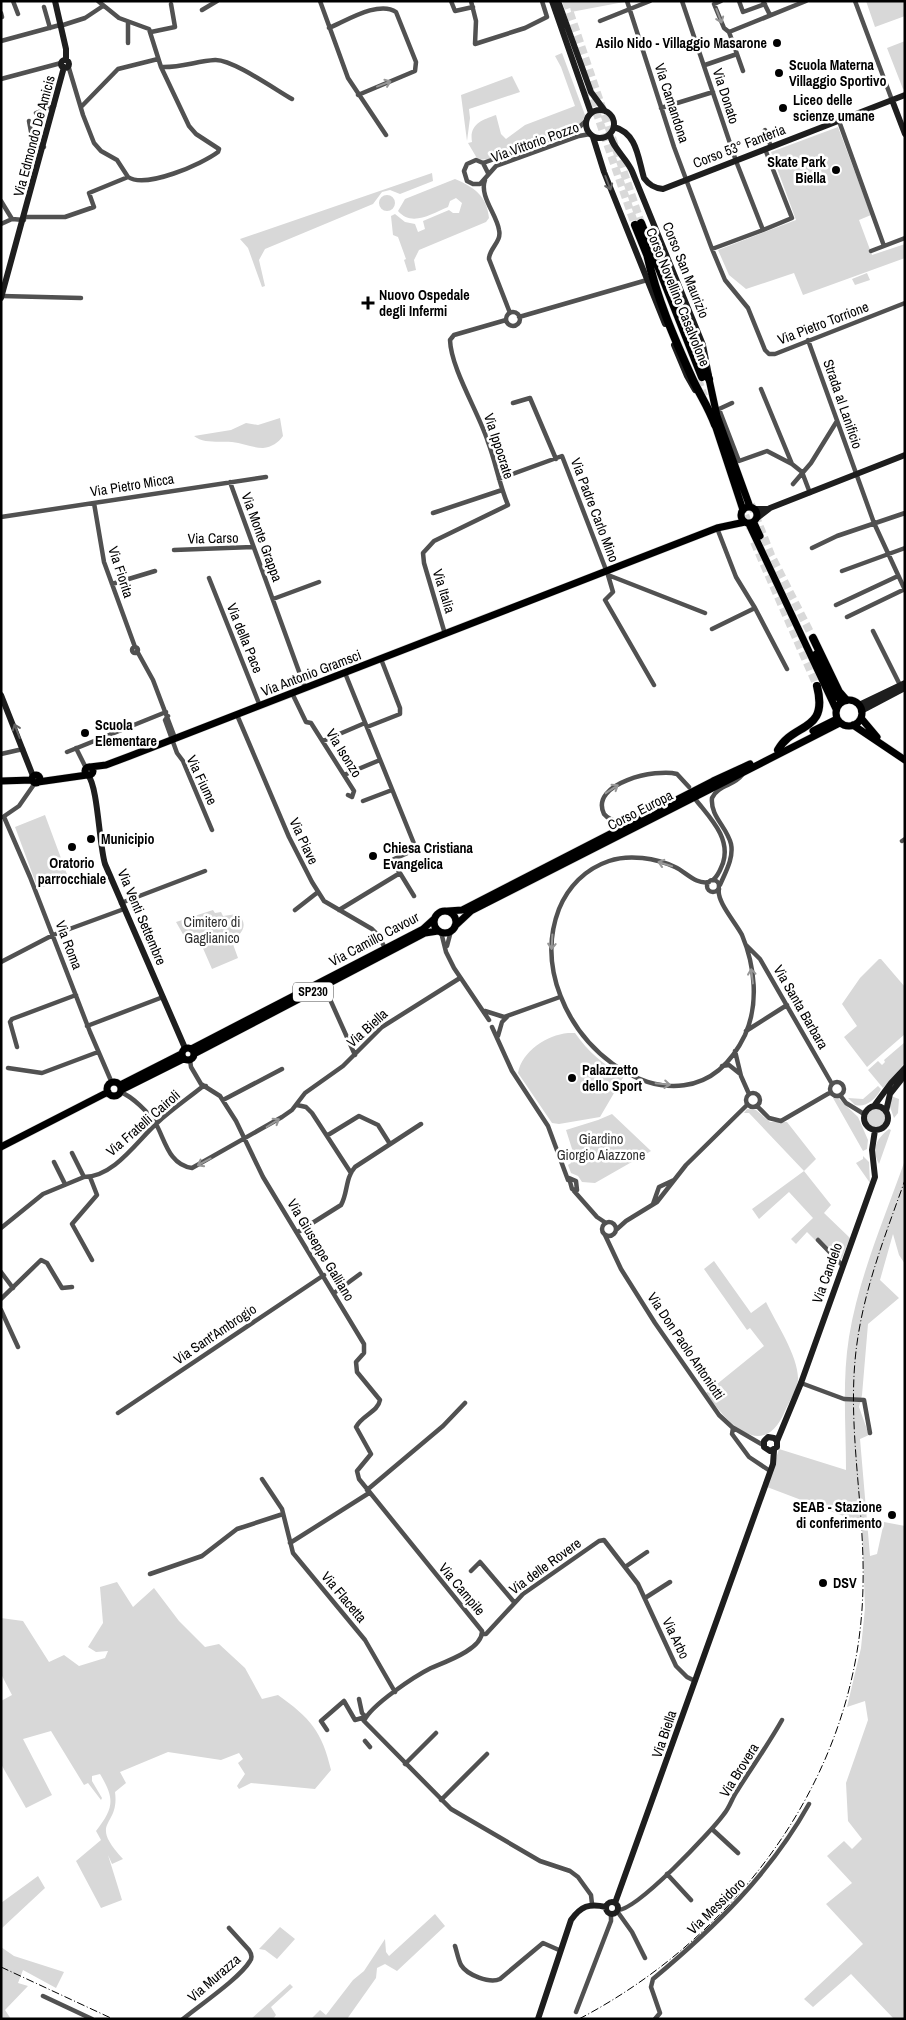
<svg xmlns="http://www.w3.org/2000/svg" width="906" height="2020" viewBox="0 0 906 2020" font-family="'Archivo Narrow',sans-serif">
  <rect width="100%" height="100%" fill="#fff"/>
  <path fill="#d8d8d8" d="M569,1H624V2L571,12Z
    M866,1H905V16L875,27Z
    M905,41V88L903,89L887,48Z
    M562,53L585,115L582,123L574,128L488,159L478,160L468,143L472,142C469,124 482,120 496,115L501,134L506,139L525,125L575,106L561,67L555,56Z
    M512,76L520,92L469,109L470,118L467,141L461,95Z
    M838,127L871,215L859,220L872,255L905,244V258L803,295L794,273L746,289L729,275L718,250L796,220L771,152Z
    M432,173L433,181L400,194L390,190L382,192L373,204L265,249L259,260L265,286L262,287L248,248L240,239Z
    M455,179C474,187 487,196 489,218L486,222L419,250L414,260L416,270L408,272L404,260L406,259L398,237L393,235L391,216L395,214L405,222L415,224L418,232L425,229L423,221L449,210L453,213H459L462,203L456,198L450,201L448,207C431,214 412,227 398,211L405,199Z
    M379 203a8 8 0 1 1 16 0a8 8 0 1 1-16 0Z
    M867,273L870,280L855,285L852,279Z
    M280,418L283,436C278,443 272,447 263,448C252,448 243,443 232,442C220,441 204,444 194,436L231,430L246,423L258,425Z
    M45,815L68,877L38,889L15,827Z
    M213,910L215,913L221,912L223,916L237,914C245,920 246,927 239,935L230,936L238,958L212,969L202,946L194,941L193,935L184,936L176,922Z
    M879,959H881L905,987V1034L867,1067L844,1037L857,1026L842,1004L860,978Z
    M568,1033H575C589,1053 603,1064 624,1076L600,1117L559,1124L552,1123L518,1073C522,1051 547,1035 568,1033Z
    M905,1042V1063L883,1088L868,1070L878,1061L882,1065L885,1062L884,1060Z
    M878,1086L881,1089C876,1099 866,1108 855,1105L848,1098L863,1099Z
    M891,1096L899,1099L898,1113L894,1118L890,1107Z
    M833,1098H838L858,1117L868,1140L867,1149L863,1151Z
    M747,1109L756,1110L770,1122H787L816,1159L804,1171L831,1205L824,1213L850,1238L842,1258L838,1263L807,1232L796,1244L791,1239L813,1218L789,1192L759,1219L752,1209L804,1171L749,1113H744Z
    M867 1118a9 9 0 1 1 18 0a9 9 0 1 1-18 0Z
    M612,1114L651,1151L595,1183L582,1182L578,1176L571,1173L568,1165L571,1163L569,1154L573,1152L566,1130L598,1120Z
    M889,1129L891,1130L879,1164C871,1149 876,1139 889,1129Z
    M863,1156L869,1162L870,1183L856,1163L863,1159Z
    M905,1160V1264L899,1255L893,1234L880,1280L899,1298L868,1324L862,1395L859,1407L869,1435L860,1439L870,1556L877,1554L884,1522L905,1526V2019H894L851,1974L813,2007L804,1999L863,1944L826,1904L852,1883L827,1856L844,1841L852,1849L862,1839L848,1821L846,1783L868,1720L865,1701L847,1707L861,1648L865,1608L862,1525L859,1519L854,1520L767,1487L779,1449L846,1470C846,1426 842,1380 849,1337C859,1276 885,1217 905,1160Z
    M714,1261L751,1313L766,1302C776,1323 799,1357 798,1380C797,1389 789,1402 785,1411C763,1463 726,1422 706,1393L764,1346L750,1328L747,1330L704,1269Z
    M117,1582L133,1607L154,1588L179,1621L205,1647L219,1644L245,1668L262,1699L278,1695C310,1718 322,1731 331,1770L315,1789L251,1783L239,1789L237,1786L245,1774L238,1763L243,1759L239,1753L221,1760L168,1752L120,1772L126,1783L115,1792C120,1828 87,1820 123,1859L112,1864L108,1855L122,1900L101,1908L76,1861L101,1840L96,1831C114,1808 115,1799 100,1774L92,1776V1781L102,1798L101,1800L88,1783L84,1785L51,1731L23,1739L52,1795L26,1808L1,1764V1701L12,1695L1,1674V1618L23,1621L49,1662L64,1655L79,1666L105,1658L108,1651L96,1652L88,1647L103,1623L100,1587Z
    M38,1876L45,1888L1,1929V1903Z
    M435,1914L445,1926L397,1971L385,1964L377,1968L376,1978L347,2019H311L320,2010L326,2015L353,1980L364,1971L385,1939L386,1952L389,1956Z
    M280,1927L295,1939L277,1959L265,1950L259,1949Z
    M1,1947L14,1956L64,1972L56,1988L23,1970L18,1983L28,1986L5,2010L11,2019H1Z
    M290,1984L293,1987L271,2007L276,2015L273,2019H251Z"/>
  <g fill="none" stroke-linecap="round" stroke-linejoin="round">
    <path stroke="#d9d9d9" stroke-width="8" stroke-dasharray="8 4" stroke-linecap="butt" d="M566,1L641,223
      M588,88L635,225
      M698,379L704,396
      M741,504L750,528
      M751,504L771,555L813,638
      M754,542L817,686"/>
    <g stroke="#dbdbdb" stroke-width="8">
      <path id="primary" d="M709,379L717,416L750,507
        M715,425L743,510
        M741 515a8 8 0 1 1 16 0a8 8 0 1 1-16 0Z
        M754,523L760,536
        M749,524L836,709
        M816,654L835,694L842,702
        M836 713a13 13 0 1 1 26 0a13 13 0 1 1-26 0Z
        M861,718L877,737
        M853,725L905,760
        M813,731L837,719
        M85 771a4 4 0 1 1 8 0a4 4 0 1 1-8 0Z
        M90,767L106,765L130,756L717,528L745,522
        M32 779a4 4 0 1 1 8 0a4 4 0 1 1-8 0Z
        M1,781L32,780
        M38,782L87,775
        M448,911L462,910L713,781L750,764
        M434 922a11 11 0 1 1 22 0a11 11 0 1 1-22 0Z
        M455,926L471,911L840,723
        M182 1054a6 6 0 1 1 12 0a6 6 0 1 1-12 0Z
        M191,1049L423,929L434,919
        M194,1054L425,933L438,931
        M107 1089a7 7 0 1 1 14 0a7 7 0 1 1-14 0Z
        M120,1085L181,1054
        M121,1090L183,1059
        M1,1147L108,1092"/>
    </g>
    <g stroke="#dbdbdb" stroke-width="9">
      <path id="highway" d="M641,223L702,377
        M635,225L648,257
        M654,245L663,260L709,379
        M647,254C656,297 675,340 693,380C700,395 709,408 715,425
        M813,638L839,692L846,700
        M778,750C793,722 829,733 817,686"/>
    </g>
    <path stroke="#515151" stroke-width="4.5" d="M13,1L18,14
      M320,1L348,78L386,135
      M451,1L455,11L473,7
      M471,1L476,21L475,44L525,28L547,17L542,1
      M627,1L674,147L712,249L725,280L748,308L765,350L769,354H775L905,303
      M682,1L736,161L763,230L712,249
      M721,1L714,4L724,28L729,32
      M739,1L743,12L765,4
      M763,1L770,15
      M855,1L892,100
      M44,7L50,28
      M202,10L217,1
      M1,13L2,17
      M600,21L650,1
      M128,23V43
      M60,26L85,18L103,6
      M329,28C346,21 379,0 396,12L416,62L415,71L358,95
      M151,32L175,27L171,4
      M1,41L60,25
      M737,54L743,71
      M68,65L83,115L94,143L101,151L117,160L128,177
      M705,65L737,54L729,32L806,1
      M161,67C180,68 197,61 215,60C232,59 276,90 292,99
      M1,79L61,63
      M81,107L118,69L158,59
      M661,108L713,92
      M36,113L54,106
      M29,121L32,137L30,145L44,147
      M839,121L884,246
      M765,130L771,147
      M483,163L576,130L586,121
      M488,173L483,163L476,160L467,164L464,171L467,181L473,184H480L496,166L579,136L590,134
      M485,180C479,196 497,215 499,230C502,242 489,248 489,259L510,313
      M1,201L12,219
      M24,217H65L94,207L89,193L128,177C146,189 202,164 218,152L219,149L196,134L189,126L161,67L149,29L119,18L98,1
      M1,224L12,219L24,220
      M763,230L792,218L765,149
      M871,251L905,238
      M2,296L81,298
      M506 319a7 7 0 1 1 14 0a7 7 0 1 1-14 0Z
      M519,317L647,280
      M808,340L874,523L905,590
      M761,389L792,464L802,472L810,493
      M513,403L530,398L556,459
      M732,403L719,409L739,461L767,451L792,464
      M499,479L562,456L608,575L613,592L605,600L654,685
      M230,482L305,688
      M793,484L811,463L837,421
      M94,503L104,562L135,647
      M433,513L502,490
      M1,517L266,477
      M717,528L736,577L755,608L787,669
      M812,548L837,536L905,513
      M174,550L253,547
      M842,571L905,548
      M608,575L705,613
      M209,578L260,706
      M112,584L155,571
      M273,599L319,582
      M836,605L898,576
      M847,617L905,589
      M712,629L755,608
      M873,631L900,685
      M445,634L424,563L423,553L434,541L508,505C499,484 496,463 488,442C479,413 451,369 450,340L454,335L506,320
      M132 650a3 3 0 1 1 6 0a3 3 0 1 1-6 0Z
      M137,651L153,680L175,738
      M345,673L415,846L414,850L392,860L414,896
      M292,693L306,722L311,723L354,791L352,797L348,795
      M237,715L289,837L312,882L324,901L372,929L378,935L385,948
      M168,716L165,720L177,753L183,761L212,830
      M367,727L400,714V708L381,659
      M323,741L365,723
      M76,748L86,768
      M67,752L166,712
      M1,754L23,749
      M344,775L380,760
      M696,800C710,818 731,838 723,863C720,870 719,875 713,880
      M363,801L392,790
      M645,814C631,817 616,828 604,814C589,783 657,768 677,774L689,787
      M3,817L19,806L35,783
      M4,817L30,877L90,1032L112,1083
      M902,841L905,839
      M707 886a6 6 0 1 1 12 0a6 6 0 1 1-12 0Z
      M709,882C696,885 686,872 675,867C656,858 629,854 609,861C585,869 568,887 559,909C514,1026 684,1162 745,1035C759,1004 755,966 742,935C736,923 716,901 719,889
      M720,885C725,873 734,858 731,844C727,827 710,816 712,798C718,785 734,786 742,775
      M121,903L205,871
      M295,910L318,892
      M339,910L400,873
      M441,932L446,952L454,968L489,1020
      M746,945L760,959L832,1084
      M447,946L451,931
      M1,962L53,935L124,909
      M324,986L355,1055
      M485,1011L504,1017L560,997
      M87,1026L163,997
      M492,1027L512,1071L548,1126L568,1180
      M746,1031L787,1005
      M498,1036L502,1022L507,1017
      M17,1047L10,1022L12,1019L76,995
      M735,1051L741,1076L749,1094
      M190,1060L191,1067L201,1084L220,1096L236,1121L263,1177L364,1344V1353L356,1362L357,1372L380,1400C378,1412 362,1415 356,1427L371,1454L357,1471L359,1479L482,1631C483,1649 445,1662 431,1668C415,1676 371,1705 364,1721L451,1809L540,1861L570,1871L578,1877L591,1895L592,1904
      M722,1066L729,1065L739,1073
      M8,1068L42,1073L98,1052
      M830 1089a7 7 0 1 1 14 0a7 7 0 1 1-14 0Z
      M120,1092C132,1096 149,1113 156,1124C165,1140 169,1165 192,1168L282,1117L292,1110L305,1093L343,1066L382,1027L460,978
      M746 1100a7 7 0 1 1 14 0a7 7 0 1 1-14 0Z
      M840,1095L846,1103L864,1114
      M223,1100L282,1069
      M297,1105L306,1107L312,1113L351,1173
      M757,1106L769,1118L781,1121L831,1092
      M328,1135L359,1116L378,1125L390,1144
      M72,1153L84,1177
      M54,1162L65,1184
      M90,1177L97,1195L72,1224L92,1260
      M569,1178L576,1181L577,1190L572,1189Z
      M574,1191L597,1217L606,1223
      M653,1204L659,1187L674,1180
      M602 1229a7 7 0 1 1 14 0a7 7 0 1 1-14 0Z
      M1,1228L43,1194L84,1177C114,1177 137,1141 157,1123C171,1110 187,1099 202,1087L206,1086
      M616,1230L626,1221L657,1202L686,1165L747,1105
      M298,1232L341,1205C348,1193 345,1178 355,1167L421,1124
      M605,1235L621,1269L655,1323L719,1415L732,1427L763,1445
      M818,1240L843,1266
      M1,1272L13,1288
      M334,1293L360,1274
      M1,1299L41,1260L47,1263L62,1288L72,1287
      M1,1310L18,1347
      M801,1383L844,1399L864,1400L870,1433
      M118,1413L324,1275
      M733,1428L732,1434L749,1457L770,1471
      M262,1479L282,1509L293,1553L365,1640L395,1692
      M367,1490L443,1426L465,1403
      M290,1543L369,1493
      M625,1567L647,1552
      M471,1571L480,1562L514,1602
      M150,1574L202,1556L237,1529L283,1514
      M645,1598L670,1582
      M482,1634H486L523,1594L599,1541L604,1540L638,1584L676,1666L687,1677L695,1681
      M359,1699L362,1713L366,1717
      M327,1730L321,1721L344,1701L355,1720L362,1718L364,1721
      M365,1741L370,1747
      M405,1764L436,1733
      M441,1800L487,1754
      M712,1829L738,1853
      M667,1874L691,1900
      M618,1910C637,1910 711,1832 724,1814C730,1807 732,1798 737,1791C752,1767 768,1745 782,1720
      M617,1911L632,1932L645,1958
      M455,1946C457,1952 458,1959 461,1965C467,1975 490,1984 500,1979L543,1943L559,1950
      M43,1996L92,2019
      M576,2012L611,1921V1914
      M183,2019C200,2005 240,1978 250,1961C253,1957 251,1953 249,1950L229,1928
      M655,2019L660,2013L651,1987L653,1979C714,1928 770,1874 809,1804"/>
    <path stroke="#1e1e1e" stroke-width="6" d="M55,1L66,49V60
      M552,1L591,113
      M558,1L591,92L605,111
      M61 64a4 4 0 1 1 8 0a4 4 0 1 1-8 0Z
      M892,100L905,134
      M586 124a14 14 0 1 1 28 0a14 14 0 1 1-28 0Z
      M614,127C637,133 638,158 644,178C649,185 654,188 663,189L905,95
      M610,134C611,146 627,159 632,171L703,345L709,375
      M593,137L604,172L665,324
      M1,298L64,67
      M674,345L687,376L695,390
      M755,509H767
      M757,518L770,508L905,455
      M1,695L33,776
      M859,705L905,683
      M861,711L905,688
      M88,775C98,787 99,844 105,864L185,1048
      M864 1118a12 12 0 1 1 24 0a12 12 0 1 1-24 0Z
      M874,1106L891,1083L905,1068
      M886,1111L890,1094L905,1075
      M777,1441L774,1438L768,1437L764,1441V1447L770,1451L777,1447V1441L801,1383L875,1177L872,1150L875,1130
      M606 1908a6 6 0 1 1 12 0a6 6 0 1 1-12 0Z
      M615,1903L773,1464L774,1450
      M538,2019L571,1920C581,1906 589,1903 606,1907"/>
    <use href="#primary" stroke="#000" stroke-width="7"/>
    <use href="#highway" stroke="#000" stroke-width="8"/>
    <path stroke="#000" stroke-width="1" stroke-dasharray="8 2.5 1 2.5" stroke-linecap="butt" d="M1,1967L113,2019
      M579,2019C741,1934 860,1771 863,1586C865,1507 847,1429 856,1351C863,1291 885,1236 905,1180"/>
  </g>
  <defs><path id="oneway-shaft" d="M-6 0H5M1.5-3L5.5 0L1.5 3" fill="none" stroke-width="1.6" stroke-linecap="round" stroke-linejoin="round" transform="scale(1.25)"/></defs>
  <g stroke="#979797">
    <use href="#oneway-shaft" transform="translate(719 16) rotate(69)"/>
    <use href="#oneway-shaft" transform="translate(384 84) rotate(-21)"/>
    <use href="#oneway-shaft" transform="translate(612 789) rotate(-33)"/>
    <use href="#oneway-shaft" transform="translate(665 864) rotate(-163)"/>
    <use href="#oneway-shaft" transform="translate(552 942) rotate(93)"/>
    <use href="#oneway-shaft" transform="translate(752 976) rotate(-97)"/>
    <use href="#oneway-shaft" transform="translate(663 1084) rotate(6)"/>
    <use href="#oneway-shaft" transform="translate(273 1123) rotate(-32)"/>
    <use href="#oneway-shaft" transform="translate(204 1162) rotate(152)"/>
  </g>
  <g stroke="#626262">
    <use href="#oneway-shaft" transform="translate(608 183) rotate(69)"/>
    <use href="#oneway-shaft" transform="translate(17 731) rotate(-111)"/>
  </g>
  <g fill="#000" stroke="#fff" stroke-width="2">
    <circle cx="777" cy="43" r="5"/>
    <circle cx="779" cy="73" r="5"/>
    <circle cx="783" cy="108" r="5"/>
    <circle cx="836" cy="170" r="5"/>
    <path d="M365.5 295.5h5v5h5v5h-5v5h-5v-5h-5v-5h5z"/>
    <circle cx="85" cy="733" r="5"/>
    <circle cx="91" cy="839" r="5"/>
    <circle cx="72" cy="847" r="5"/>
    <circle cx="373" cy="856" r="5"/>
    <circle cx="572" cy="1078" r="5"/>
    <circle cx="892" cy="1515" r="5"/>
    <circle cx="823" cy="1583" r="5"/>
  </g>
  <g text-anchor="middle" stroke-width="5" stroke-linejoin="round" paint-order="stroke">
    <rect fill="#fff" stroke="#4c4c4c" stroke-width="1" x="293" y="982.5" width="40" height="19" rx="4"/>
    <g font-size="12" font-weight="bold" fill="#000">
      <text x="313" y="996">SP230</text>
    </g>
    <g font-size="14" font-weight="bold" fill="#000" stroke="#fff" text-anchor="start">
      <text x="767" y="48" text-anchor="end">Asilo Nido - Villaggio Masarone</text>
      <text x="789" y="70">Scuola Materna<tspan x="789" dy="16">Villaggio Sportivo</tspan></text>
      <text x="793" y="105">Liceo delle<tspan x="793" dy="16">scienze umane</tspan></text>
      <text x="826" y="167" text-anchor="end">Skate Park<tspan x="826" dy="16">Biella</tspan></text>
      <text x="379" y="300">Nuovo Ospedale<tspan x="379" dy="16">degli Infermi</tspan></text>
      <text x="95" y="730">Scuola<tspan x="95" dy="16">Elementare</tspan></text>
      <text x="101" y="844">Municipio</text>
      <text x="383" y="853">Chiesa Cristiana<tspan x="383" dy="16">Evangelica</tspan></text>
      <text x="72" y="868" text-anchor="middle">Oratorio<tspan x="72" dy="16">parrocchiale</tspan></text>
      <text x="582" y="1075">Palazzetto<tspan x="582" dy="16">dello Sport</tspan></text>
      <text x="882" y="1512" text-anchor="end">SEAB - Stazione<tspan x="882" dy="16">di conferimento</tspan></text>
      <text x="833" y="1588">DSV</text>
    </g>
    <g font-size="14" fill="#000" stroke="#fff">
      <text transform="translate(726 96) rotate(72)" y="5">Via Donato</text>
      <text transform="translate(672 103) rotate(72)" y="5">Via Camandona</text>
      <text transform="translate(34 136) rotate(-75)" y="5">Via Edmondo De Amicis</text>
      <text transform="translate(535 142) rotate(-20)" y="5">Via Vittorio Pozzo</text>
      <text transform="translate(739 146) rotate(-21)" y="5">Corso 53° Fanteria</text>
      <text transform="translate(686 270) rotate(68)" y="5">Corso San Maurizio</text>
      <text transform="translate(678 297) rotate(68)" y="5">Corso Novellino Casalvolone</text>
      <text transform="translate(823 323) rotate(-21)" y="5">Via Pietro Torrione</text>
      <text transform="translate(843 404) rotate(71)" y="5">Strada al Lanificio</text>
      <text transform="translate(499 446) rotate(72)" y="5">Via Ippocrate</text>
      <text transform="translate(132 485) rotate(-9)" y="5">Via Pietro Micca</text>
      <text transform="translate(595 510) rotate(69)" y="5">Via Padre Carlo Mino</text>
      <text transform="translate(262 537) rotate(70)" y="5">Via Monte Grappa</text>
      <text transform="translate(213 538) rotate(-1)" y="5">Via Carso</text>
      <text transform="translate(121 572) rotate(72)" y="5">Via Fiorita</text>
      <text transform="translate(444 591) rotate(73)" y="5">Via Italia</text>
      <text transform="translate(245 638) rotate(68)" y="5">Via della Pace</text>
      <text transform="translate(311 673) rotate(-21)" y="5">Via Antonio Gramsci</text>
      <text transform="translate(344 753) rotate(58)" y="5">Via Isonzo</text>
      <text transform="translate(202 780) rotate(65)" y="5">Via Fiume</text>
      <text transform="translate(640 810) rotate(-27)" y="5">Corso Europa</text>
      <text transform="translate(304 841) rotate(65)" y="5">Via Piave</text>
      <text transform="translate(142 917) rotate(67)" y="5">Via Venti Settembre</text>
      <text transform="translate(374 939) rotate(-28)" y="5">Via Camillo Cavour</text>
      <text transform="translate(69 945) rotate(69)" y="5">Via Roma</text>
      <text transform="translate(801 1007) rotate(60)" y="5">Via Santa Barbara</text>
      <text transform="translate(367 1028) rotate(-42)" y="5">Via Biella</text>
      <text transform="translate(143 1123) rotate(-41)" y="5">Via Fratelli Cairoli</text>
      <text transform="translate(321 1250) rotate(59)" y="5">Via Giuseppe Galliano</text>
      <text transform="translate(827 1273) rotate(-70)" y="5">Via Candelo</text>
      <text transform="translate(215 1334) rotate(-34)" y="5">Via Sant'Ambrogio</text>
      <text transform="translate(686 1346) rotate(56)" y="5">Via Don Paolo Antoniotti</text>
      <text transform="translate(545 1566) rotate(-36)" y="5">Via delle Rovere</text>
      <text transform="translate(462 1589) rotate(50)" y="5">Via Campile</text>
      <text transform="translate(344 1597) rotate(50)" y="5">Via Flacetta</text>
      <text transform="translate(676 1638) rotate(64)" y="5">Via Arbo</text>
      <text transform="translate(664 1734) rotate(-71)" y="5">Via Biella</text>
      <text transform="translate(739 1770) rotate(-58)" y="5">Via Brovera</text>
      <text transform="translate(716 1906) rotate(-44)" y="5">Via Messidoro</text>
      <text transform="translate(214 1978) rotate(-41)" y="5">Via Murazza</text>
    </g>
    <g font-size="14" fill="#2f2f2f" stroke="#fff">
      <text x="212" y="927">Cimitero di<tspan x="212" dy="16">Gaglianico</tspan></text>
      <text x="601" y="1144">Giardino<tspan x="601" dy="16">Giorgio Aiazzone</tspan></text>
    </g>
  </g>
  <rect width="906" height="2020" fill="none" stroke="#000000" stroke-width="5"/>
</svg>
